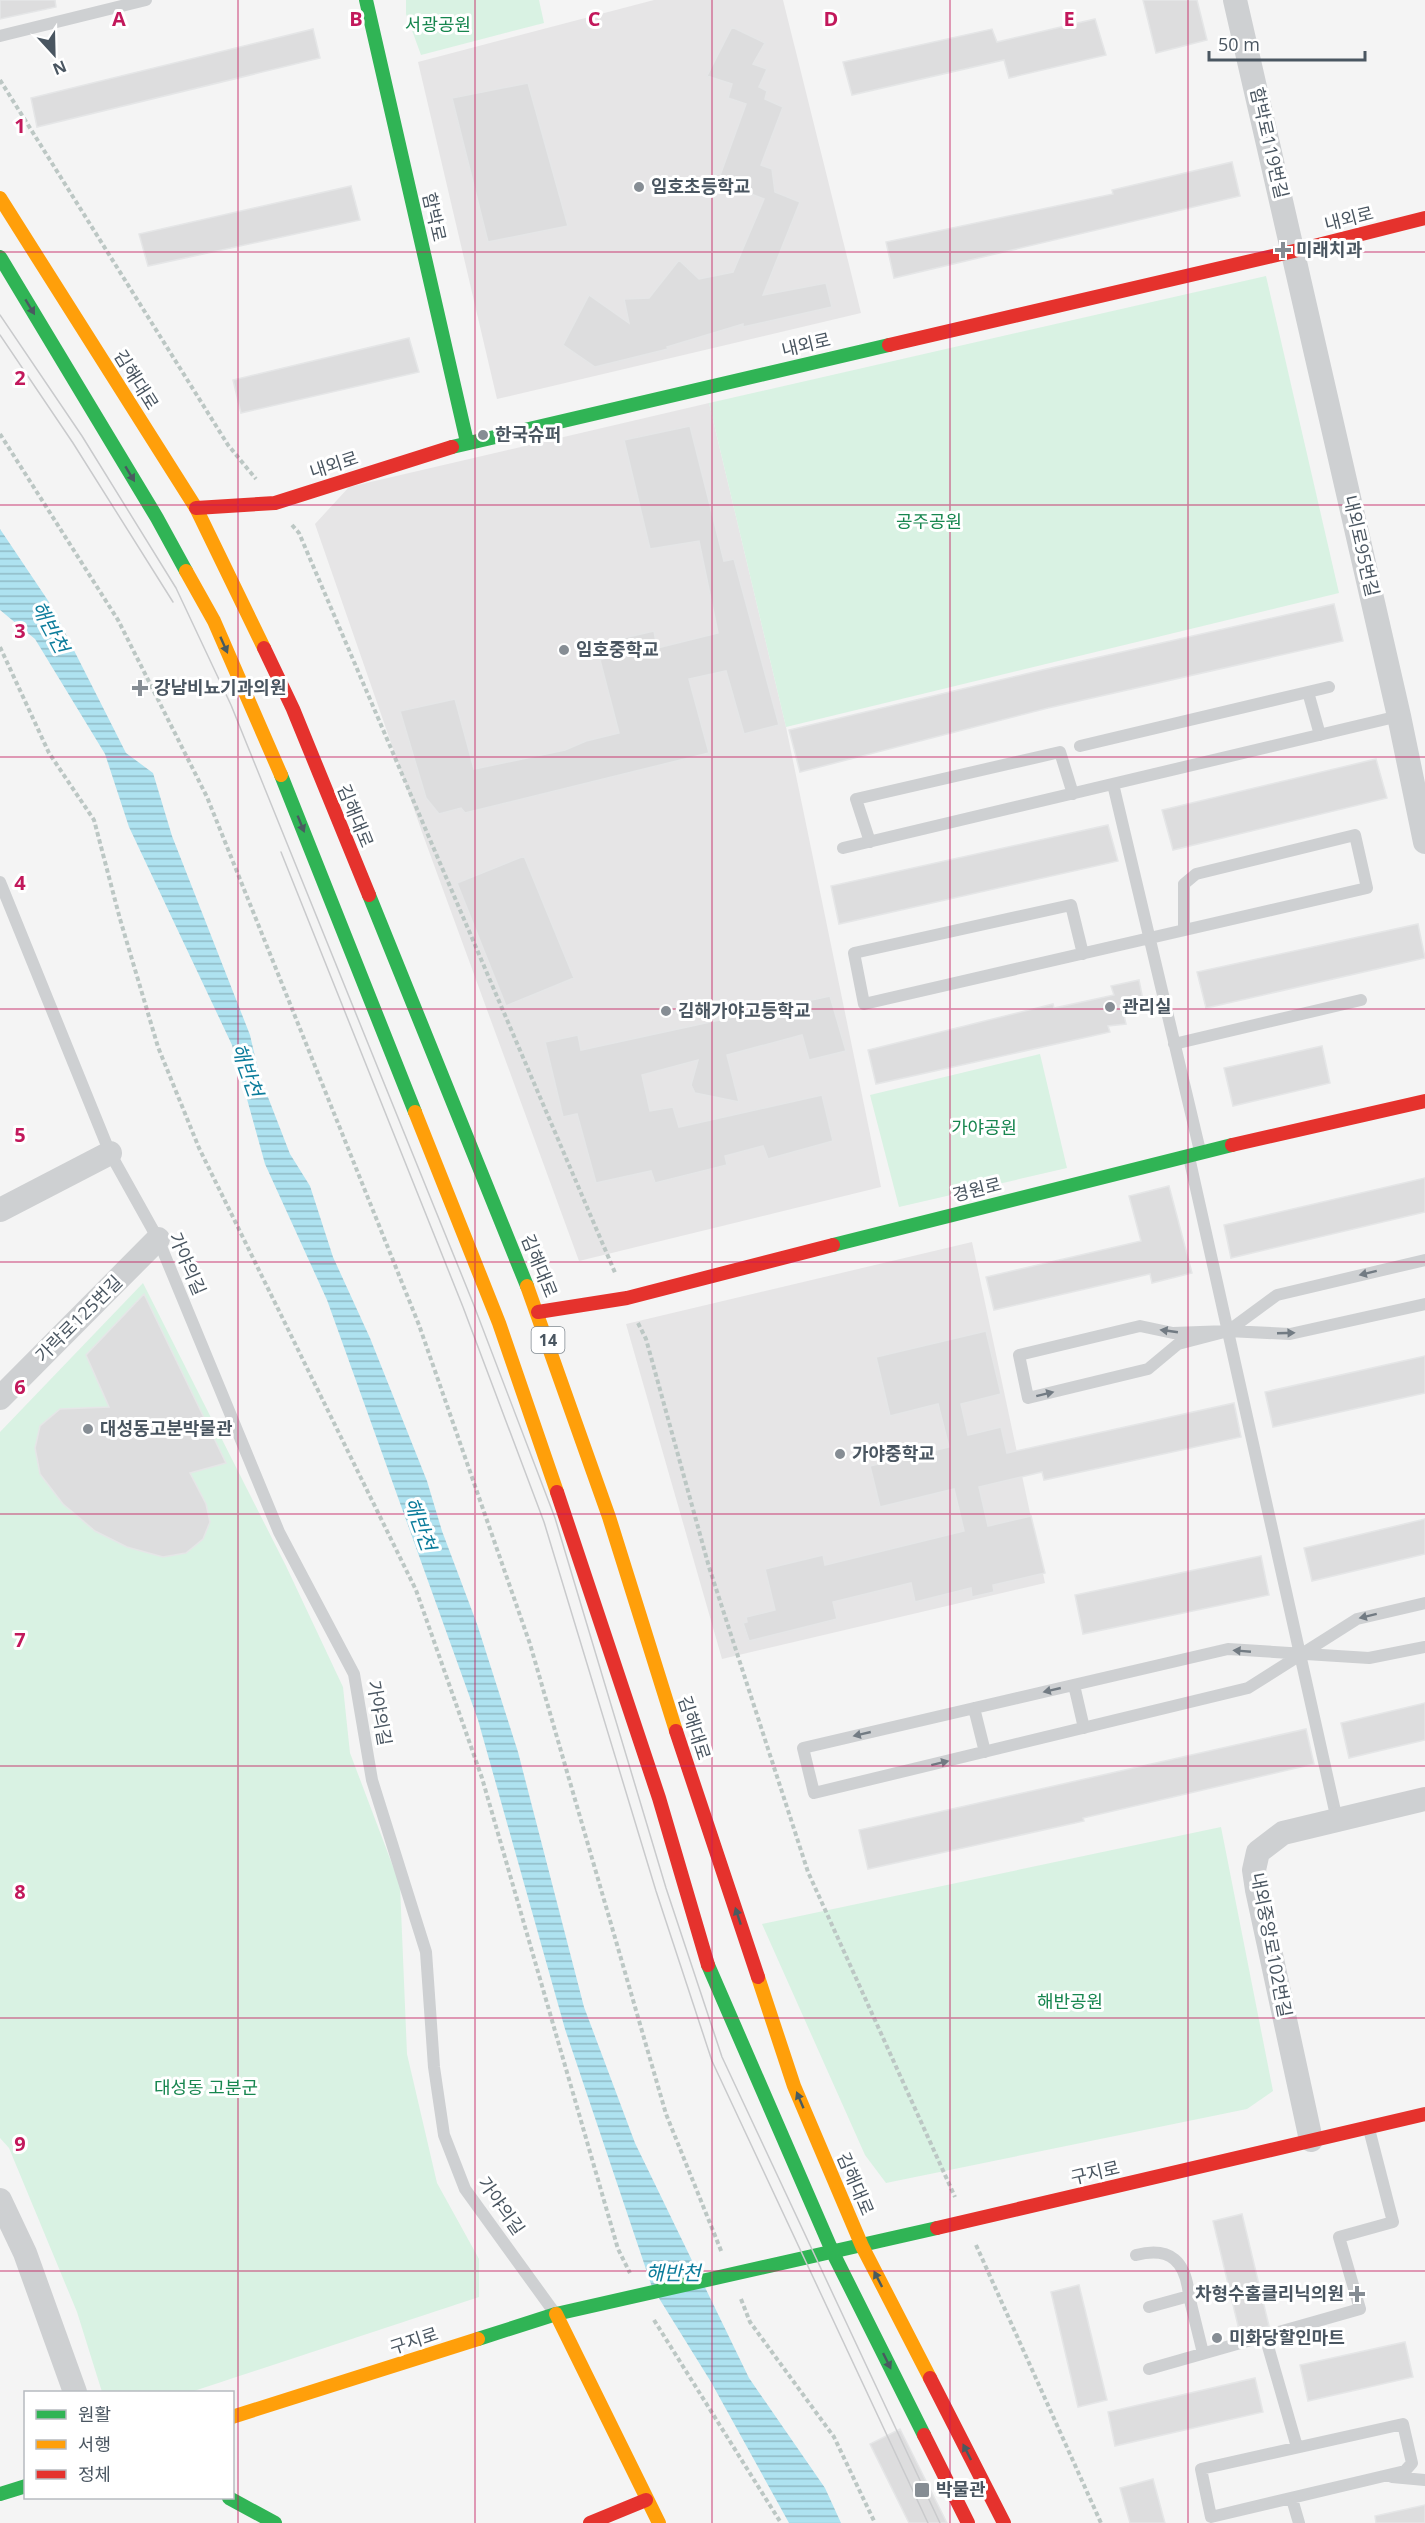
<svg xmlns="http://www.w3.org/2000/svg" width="1425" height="2523" viewBox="0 0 1425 2523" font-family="'Open Sans','Noto Sans KR',sans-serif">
  <defs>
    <pattern id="water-rules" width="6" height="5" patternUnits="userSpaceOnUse" patternTransform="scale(1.5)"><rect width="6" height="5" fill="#aee2f0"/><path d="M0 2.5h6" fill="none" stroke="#90bac6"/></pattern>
  </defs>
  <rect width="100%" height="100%" fill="#f4f4f4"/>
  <path fill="#e6e5e6" d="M654,0H783L861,313L497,399L418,62Z
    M709,403L786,727L881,1187L579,1261L423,835L315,524L349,487Z
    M972,1242L1045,1583L722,1659L626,1324Z"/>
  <path fill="#d9f2e3" d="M406,0H539L544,23L421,55L406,14Z
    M1266,276L1339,593L786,727L709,403Z
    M1040,1054L1067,1168L899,1207L870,1095Z
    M143,1283L286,1566L343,1687L350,1753L400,1885L407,2054L437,2183L479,2259V2297L191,2392H102L77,2312L9,2148L0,2138V1432Z
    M1221,1827L1273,2091L1247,2109L886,2183L865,2155L762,1924Z"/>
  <path fill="url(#water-rules)" d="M0,529L51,605L126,753L153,773L172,836L250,1035L259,1074L290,1154L310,1186L333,1257L370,1338L427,1481L442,1531L477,1624L518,1752L584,2007L635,2143L749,2378L825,2488L841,2523H789L711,2382L652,2287L565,2029L478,1720L327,1300L265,1164L232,1045L129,827L105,754L35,639L0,610Z"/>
  <path fill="#ddddde" stroke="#e5e6e7" stroke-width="1.5" d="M0,0H55L56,7L0,19Z
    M1143,0H1197L1207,40L1156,53Z
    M1095,19L1106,55L1009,78L1004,60L852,95L843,62L992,29L997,42Z
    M732,27L765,43L753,64L767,69L759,87L767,91L765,99L783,107L761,165L772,169L775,192L800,202L763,295L826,283L832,307L743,327V324L667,347L668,349L595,367L563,345L589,295L629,323L624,299L649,298L679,260L699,279L733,272L764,199L718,181L746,104L728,98L732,84L707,76Z
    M313,29L320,58L37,127L31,98Z
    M528,83L568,226L488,242L452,98Z
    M1232,162L1240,196L894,278L886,242L1113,194L1112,190Z
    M351,186L360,220L148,266L139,234Z
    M409,338L419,372L241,413L233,380Z
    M690,426L724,561L734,559L779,725L744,734L726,671L689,679L709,753L465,813L461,808L439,814L426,798L400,711L455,699L474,769L565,750L586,741L619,733L600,660L623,652L619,639L654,631L657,648L718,633L699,541L650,549L624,440Z
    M1334,604L1343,641L1048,708L800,772L789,730L1042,670Z
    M1376,759L1387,798L1173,850L1162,810Z
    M1108,825L1118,861L839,924L831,886Z
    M524,856L574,978L506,1006L457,883Z
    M1418,924L1425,958L1206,1008L1197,972Z
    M1139,980L1145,1010L1124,1015L1126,1024L1108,1026L1110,1032L876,1084L868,1050L1053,1004L1054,1008L1114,995L1111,986Z
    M830,996L846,1051L809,1060L802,1035L727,1055L739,1102L695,1093L691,1085L698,1060L642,1075L650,1111L673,1107L679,1127L822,1095L833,1141L768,1159L763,1146L725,1156L727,1165L655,1183L651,1171L596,1183L577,1114L563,1117L545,1042L578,1035L581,1050Z
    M1322,1046L1330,1083L1233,1106L1224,1068Z
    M1425,1178V1212L1231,1258L1224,1225Z
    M1169,1186L1192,1273L1152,1283L1150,1274L994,1310L986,1277L1141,1241L1129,1196Z
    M144,1294L226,1463L190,1473L206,1504L210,1522L203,1539L186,1553L163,1557L127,1547L95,1531L63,1504L40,1474L35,1448L40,1426L60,1409L109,1407L86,1355Z
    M986,1331L1001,1394L961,1404L968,1435L1001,1427L1007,1453L1234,1403L1241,1437L1044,1480L1042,1472L979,1487L988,1526L1031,1516L1045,1573L993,1585L994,1592L972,1597L971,1588L915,1602L911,1583L833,1602L837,1619L749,1641L743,1623L747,1622L746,1617L775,1610L765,1569L823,1555L825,1565L964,1531L954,1489L880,1507L870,1466L949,1447L938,1404L890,1416L876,1357Z
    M1425,1356V1393L1273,1427L1265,1392Z
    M1425,1519V1554L1312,1581L1304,1548Z
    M1261,1556L1269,1595L1083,1634L1075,1595Z
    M1425,1703V1740L1349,1758L1341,1723Z
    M1306,1729L1314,1764L1083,1818L1084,1821L868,1869L859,1830Z
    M1242,2214L1269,2326L1240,2334L1213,2221Z
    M1079,2285L1107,2400L1078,2407L1051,2292Z
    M1405,2342L1413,2377L1308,2401L1300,2365Z
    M1255,2378L1263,2412L1115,2446L1108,2412Z
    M900,2429L947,2523H909L870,2444Z
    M1153,2479L1165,2523H1130L1120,2488Z
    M1425,2505V2523H1376L1375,2516Z"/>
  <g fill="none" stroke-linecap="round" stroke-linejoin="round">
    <path stroke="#bcc7c4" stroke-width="4" stroke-dasharray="4.5 3" stroke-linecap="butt" d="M0,80L228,445L256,479
      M0,434L118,620L207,797L419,1325L530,1644L666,2114L722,2253
      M292,525L299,533L616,1275
      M0,647L49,753L94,820L120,919L158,1047L199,1148L416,1590L482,1778L618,2249L630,2273
      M638,1323L646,1339L709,1567L808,1872L955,2197
      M976,2245L1101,2523
      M741,2299L750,2322L834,2437L875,2523
      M654,2320L781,2523"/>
    <path stroke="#ced0d2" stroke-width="12" d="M0,36L146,0
      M1308,692L1320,735
      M1080,746L1329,687
      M1113,784L1200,1151
      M870,842L856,799L1060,752L1073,794
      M843,848L1399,716
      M0,882L110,1153L158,1239L279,1532L354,1674L372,1780L426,1952L434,2067L444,2135L465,2189L554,2312
      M1083,954L1071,905L854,953L864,1004L1367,888L1355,835L1196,874L1184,884V930
      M1174,1044L1361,1000
      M1189,1157L1337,1820
      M1425,1260L1277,1295L1228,1331L1178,1344L1148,1369L1028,1398L1019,1355L1140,1326L1173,1333L1228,1331L1290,1334L1425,1304
      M1425,1603L1357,1619L1248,1688L814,1793L803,1748L1228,1649L1369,1658L1425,1647
      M1074,1685L1084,1728
      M974,1708L985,1752
      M1136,2255C1171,2246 1186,2262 1189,2296
      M1149,2307L1189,2296L1203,2353
      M1265,2336L1297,2447
      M1149,2369L1360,2309L1339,2237L1393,2222L1369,2129
      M1403,2424L1412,2463L1405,2471L1211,2517L1201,2469Z
      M1392,2477L1425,2480
      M1292,2499L1299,2523"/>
    <path stroke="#ced0d2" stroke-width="24" d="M1235,0L1399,716L1425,842
      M0,1210L110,1153
      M0,1398L158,1239
      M1311,2140L1257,1890L1254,1870L1258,1852L1283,1833L1425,1799
      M0,2200L25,2253L75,2392"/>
    <path stroke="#30b455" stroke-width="14" d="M366,0L467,442
      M0,257L157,518L186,571
      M452,447L889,345
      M281,775L415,1112
      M369,895L527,1286
      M833,1245L1232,1145
      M708,1965L833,2253L924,2435
      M478,2339L556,2314L937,2228
      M0,2494L26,2486
      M229,2498L275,2523"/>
    <path stroke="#ff9f0a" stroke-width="14" d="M0,198L196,508L264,648
      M186,571L214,621L281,775
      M415,1112L499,1323L557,1492
      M527,1286L609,1517L676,1731
      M758,1977L794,2086L862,2246L930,2378
      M556,2314L659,2523
      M232,2417L478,2339"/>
    <path stroke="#e5322d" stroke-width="14" d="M889,345L1294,251L1425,218
      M196,508L275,503L452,447
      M264,648L293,709L369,895
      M1232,1145L1425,1101
      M538,1312L627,1298L833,1245
      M557,1492L659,1798L708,1965
      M676,1731L758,1977
      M937,2228L1425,2114
      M930,2378L1004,2523
      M924,2435L968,2523
      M590,2523L646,2500"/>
    <path stroke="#c9cacc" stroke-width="1.5" d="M0,315L82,436L176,588L231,705L473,1303L555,1518L666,1888L722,2057L940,2523
      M0,335L73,443L173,602
      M281,852L463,1307L544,1522L656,1891L712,2061L928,2523"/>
  </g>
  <defs><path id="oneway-solid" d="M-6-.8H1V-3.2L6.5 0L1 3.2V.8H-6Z" transform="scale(1.5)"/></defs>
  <g fill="#495b60">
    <use href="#oneway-solid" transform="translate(30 307) rotate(59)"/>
    <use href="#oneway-solid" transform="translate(130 474) rotate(59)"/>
    <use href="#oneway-solid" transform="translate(224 645) rotate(66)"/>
    <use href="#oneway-solid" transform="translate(301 824) rotate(68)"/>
    <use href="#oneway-solid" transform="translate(738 1916) rotate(-108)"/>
    <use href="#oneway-solid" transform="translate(800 2100) rotate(-113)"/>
    <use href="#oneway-solid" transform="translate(878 2279) rotate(-117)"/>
    <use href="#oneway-solid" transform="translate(887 2361) rotate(64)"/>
    <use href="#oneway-solid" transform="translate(967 2452) rotate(-117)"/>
  </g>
  <g fill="#727b83">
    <use href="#oneway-solid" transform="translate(1368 1273) rotate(166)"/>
    <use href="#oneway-solid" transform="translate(1169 1331) rotate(-172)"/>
    <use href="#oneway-solid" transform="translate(1286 1333) rotate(-2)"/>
    <use href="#oneway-solid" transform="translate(1045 1394) rotate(-14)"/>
    <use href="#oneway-solid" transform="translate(1368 1616) rotate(166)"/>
    <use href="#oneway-solid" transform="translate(1242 1651) rotate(-175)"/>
    <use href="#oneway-solid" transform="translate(1052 1690) rotate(167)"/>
    <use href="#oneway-solid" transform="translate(862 1734) rotate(167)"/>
    <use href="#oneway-solid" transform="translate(940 1763) rotate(-14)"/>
  </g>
  <path fill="none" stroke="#c2185b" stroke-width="1.5" stroke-opacity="0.55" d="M238,0V2523M475,0V2523M712,0V2523M950,0V2523M1188,0V2523M0,252H1425M0,505H1425M0,757H1425M0,1009H1425M0,1262H1425M0,1514H1425M0,1766H1425M0,2018H1425M0,2271H1425"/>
  <g fill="#868d94" stroke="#fff" stroke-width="2">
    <circle cx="639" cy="187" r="6"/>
    <path d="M1280 241h6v6h6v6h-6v6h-6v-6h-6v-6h6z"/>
    <circle cx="483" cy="435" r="6"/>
    <circle cx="564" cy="650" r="6"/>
    <path d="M137 679h6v6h6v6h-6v6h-6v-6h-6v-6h6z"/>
    <circle cx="1110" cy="1007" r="6"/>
    <circle cx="666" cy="1011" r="6"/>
    <circle cx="88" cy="1429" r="6"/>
    <circle cx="840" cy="1454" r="6"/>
    <path d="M1354 2285h6v6h6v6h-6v6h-6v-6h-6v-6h6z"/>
    <circle cx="1217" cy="2338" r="6"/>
    <rect x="914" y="2482" width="16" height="16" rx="3"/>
  </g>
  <g text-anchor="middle" stroke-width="6" stroke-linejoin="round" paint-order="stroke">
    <rect fill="#fff" stroke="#808990" stroke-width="1.5" x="531.5" y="1327" width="33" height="26" rx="4.5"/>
    <g font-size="16" font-weight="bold" fill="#4a5661">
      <text x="548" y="1346">14</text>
    </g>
    <g font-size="18" fill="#17864f" stroke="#fff">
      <text x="438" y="31">서광공원</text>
      <text x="929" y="528">공주공원</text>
      <text x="984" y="1134">가야공원</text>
      <text x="1070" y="2008">해반공원</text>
      <text x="206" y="2094">대성동 고분군</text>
    </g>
    <g font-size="18" fill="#4a5661" stroke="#fff">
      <text transform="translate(1269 143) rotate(77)" y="6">함박로119번길</text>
      <text transform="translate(434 217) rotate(77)" y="6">함박로</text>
      <text transform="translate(1349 219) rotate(-14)" y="6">내외로</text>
      <text transform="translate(806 345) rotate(-13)" y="6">내외로</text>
      <text transform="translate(136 380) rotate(58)" y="6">김해대로</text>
      <text transform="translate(334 465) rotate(-18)" y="6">내외로</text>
      <text transform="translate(1361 546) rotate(77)" y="6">내외로95번길</text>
      <text transform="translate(355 816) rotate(68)" y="6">김해대로</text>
      <text transform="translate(977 1190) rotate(-14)" y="6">경원로</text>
      <text transform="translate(187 1264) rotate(67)" y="6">가야의길</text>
      <text transform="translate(539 1266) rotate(68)" y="6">김해대로</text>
      <text transform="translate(79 1319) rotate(-45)" y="6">가락로125번길</text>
      <text transform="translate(379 1713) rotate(80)" y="6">가야의길</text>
      <text transform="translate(694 1728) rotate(72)" y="6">김해대로</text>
      <text transform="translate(1271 1945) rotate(79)" y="6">내외중앙로102번길</text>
      <text transform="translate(1095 2173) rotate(-13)" y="6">구지로</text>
      <text transform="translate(855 2184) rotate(67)" y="6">김해대로</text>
      <text transform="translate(501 2206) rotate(55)" y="6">가야의길</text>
      <text transform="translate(414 2341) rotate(-18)" y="6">구지로</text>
    </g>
    <g font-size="18" font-weight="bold" fill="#4a5661" stroke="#fff" text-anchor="start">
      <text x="651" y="193">임호초등학교</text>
      <text x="1296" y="256">미래치과</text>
      <text x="495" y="441">한국슈퍼</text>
      <text x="576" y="656">임호중학교</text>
      <text x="154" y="694">강남비뇨기과의원</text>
      <text x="1122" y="1013">관리실</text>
      <text x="678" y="1017">김해가야고등학교</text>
      <text x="100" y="1435">대성동고분박물관</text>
      <text x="852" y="1460">가야중학교</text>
      <text x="1344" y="2300" text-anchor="end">차형수홈클리닉의원</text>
      <text x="1229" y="2344">미화당할인마트</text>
      <text x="936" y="2496">박물관</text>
    </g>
    <g font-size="20" font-style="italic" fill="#0c7c9b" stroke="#fff">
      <text transform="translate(50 627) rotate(62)" y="7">해반천</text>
      <text transform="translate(247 1070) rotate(70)" y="7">해반천</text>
      <text transform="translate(420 1524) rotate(70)" y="7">해반천</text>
      <text x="673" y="2280">해반천</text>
    </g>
  </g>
  <g font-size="20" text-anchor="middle" font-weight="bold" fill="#c2185b" stroke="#fff" stroke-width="6" stroke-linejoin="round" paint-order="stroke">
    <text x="119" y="26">A</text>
    <text x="356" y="26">B</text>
    <text x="594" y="26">C</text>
    <text x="831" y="26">D</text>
    <text x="1069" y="26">E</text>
    <text x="20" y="133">1</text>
    <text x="20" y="385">2</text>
    <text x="20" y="638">3</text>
    <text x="20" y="890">4</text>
    <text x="20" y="1142">5</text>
    <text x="20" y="1394">6</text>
    <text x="20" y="1647">7</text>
    <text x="20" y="1899">8</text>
    <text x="20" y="2151">9</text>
  </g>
  <rect x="24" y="2391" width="210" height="108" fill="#ffffff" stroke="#b7bbc0" stroke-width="1.5"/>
  <rect x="36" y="2410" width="30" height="9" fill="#30b455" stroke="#b7bbc0" stroke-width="1.5"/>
  <text x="78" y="2421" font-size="18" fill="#4a5661">원활</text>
  <rect x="36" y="2440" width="30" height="9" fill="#ff9f0a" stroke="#b7bbc0" stroke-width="1.5"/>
  <text x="78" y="2451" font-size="18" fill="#4a5661">서행</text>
  <rect x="36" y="2470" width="30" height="9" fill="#e5322d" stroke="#b7bbc0" stroke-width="1.5"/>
  <text x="78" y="2481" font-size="18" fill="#4a5661">정체</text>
  <g transform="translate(54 54) rotate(158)" stroke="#ffffff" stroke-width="4.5" paint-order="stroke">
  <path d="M0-4.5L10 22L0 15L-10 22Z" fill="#4a5661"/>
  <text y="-9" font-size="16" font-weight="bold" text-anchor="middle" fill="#4a5661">N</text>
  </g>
  <path d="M1209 51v9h156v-9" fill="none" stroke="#4a5661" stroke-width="3"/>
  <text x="1218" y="51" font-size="18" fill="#4a5661" stroke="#ffffff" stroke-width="4.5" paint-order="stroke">50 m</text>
</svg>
